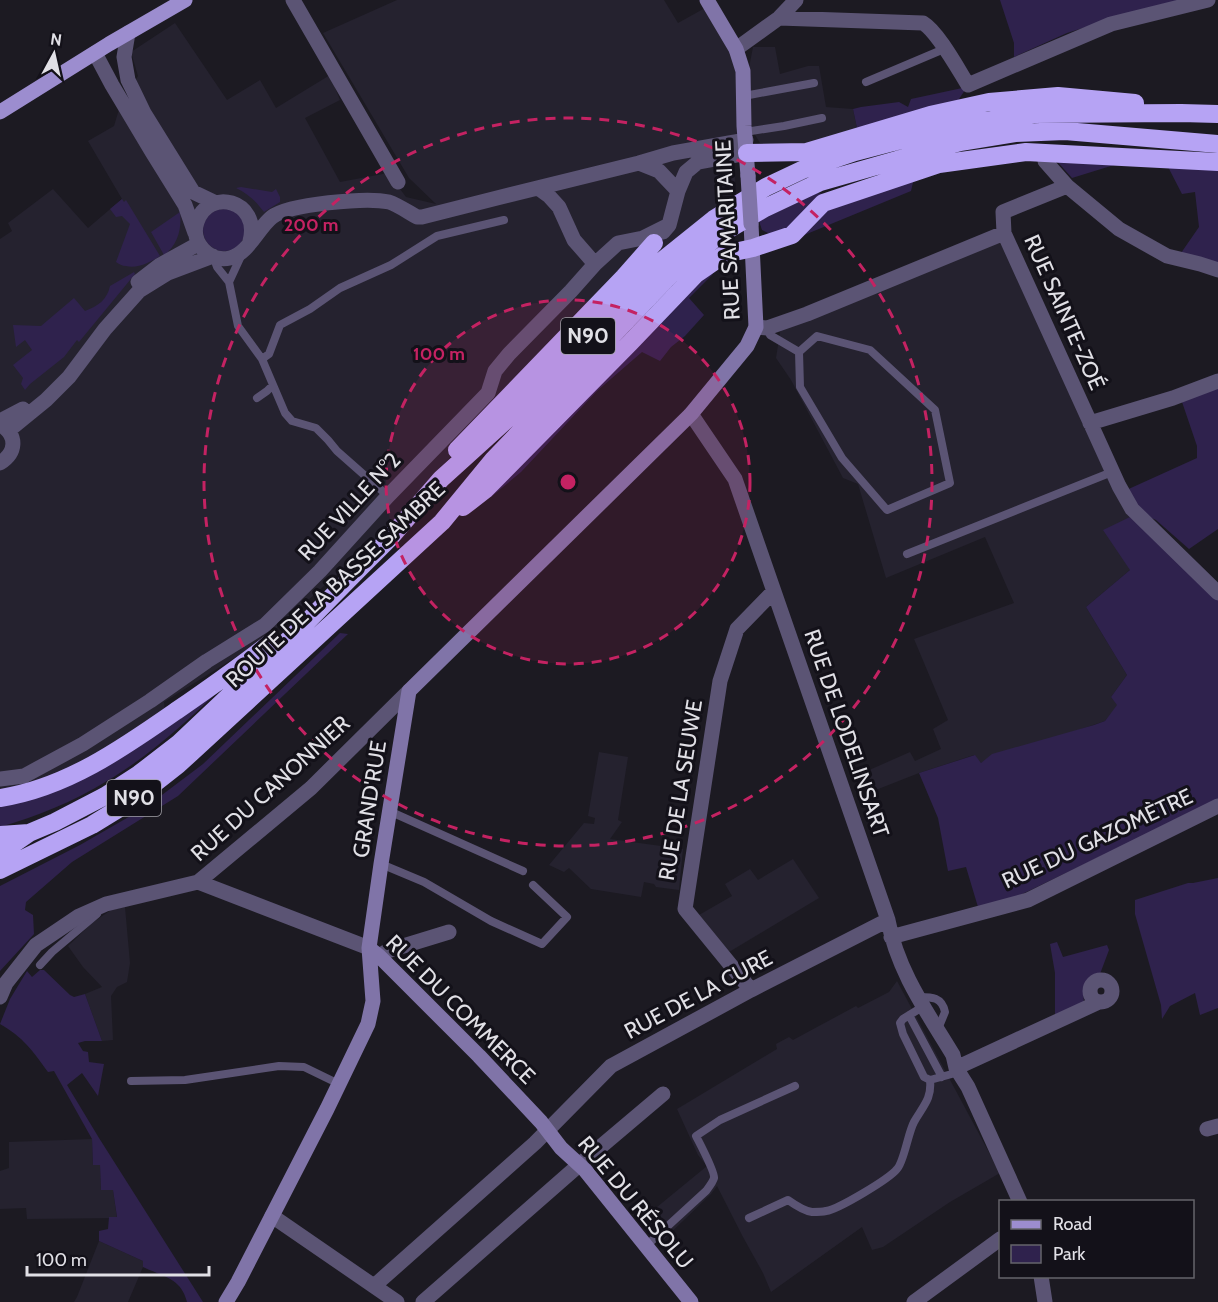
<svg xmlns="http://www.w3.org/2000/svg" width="1218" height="1302" viewBox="0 0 1218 1302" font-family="Cabin,sans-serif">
  <rect width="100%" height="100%" fill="#1c1a22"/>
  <path fill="#25222f" d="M397,0H664L678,23L705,8L739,68L742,131L736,134L560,178L732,149L736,192L710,212L499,406L436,472L395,523L263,640L164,702L165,712L91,766L0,791V239L12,231L8,223L53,189L88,228L122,199L88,141L114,126L120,106L138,76L131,52L175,23L227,100L260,80L276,108L330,75L340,100L305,118L340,182L388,173L406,197L436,204L409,178L323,33Z
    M753,47H775L780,74L808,66H819L826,107L853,109L857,128L799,147L760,143L749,125V68Z
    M1002,238L1130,517V570L1086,607L1127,675L1111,697L1118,705L1105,721L981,763L974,755L919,773L863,795L858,775L910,752L915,761L941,749L933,729L948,720L914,639L1014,603L985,537L886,578L858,484L843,478L791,380L776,358L781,326Z
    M599,752L628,757L618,820L622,822L610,839L683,849L679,890L656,887L654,884L644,882L641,897L591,889L569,868L564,872L549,865L584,823L594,824L595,818L588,816Z
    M793,859L819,898L729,952L699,915L732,896L725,884L750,869L758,880Z
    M125,907L130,963L127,982L117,987L111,996L113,1040L102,1041L85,994L102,987L83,967L68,946L92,923L111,910Z
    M897,981L1000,1173L950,1202L883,1247L872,1250L862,1227L771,1292L763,1273L743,1237L717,1186L711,1194L659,1244L640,1221L707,1166L698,1155L677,1109L777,1049L776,1044L789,1037L793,1040L856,1006L858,1008L889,992Z
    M92,1139L93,1164L100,1165L101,1190H113L117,1218L27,1219L26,1208L0,1209V1171L9,1168V1142Z
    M99,1241L143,1261V1267L128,1302H74L77,1297Z"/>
  <path fill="#2f224d" d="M1000,0H1180L1137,11L1067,33L1014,57V43Z
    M967,87L955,105L857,128L853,109L861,107L899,102L908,107L911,99Z
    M1055,159L1114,165L1072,178Z
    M1166,163L1218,167V263L1181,253L1199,227L1195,192L1182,194Z
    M914,178L911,191L797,238L828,207Z
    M241,187L272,192L276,189L280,197V202L264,212C256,201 248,194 236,188Z
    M817,193L824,194L790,227L770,234L762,230L759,221Z
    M122,199L124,202L126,200L160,256C151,262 137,269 126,266C122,266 119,264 116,262L130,224L122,216L116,217L110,209Z
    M203 230a21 21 0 1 1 42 0a21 21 0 1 1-42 0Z
    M180,212C182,228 178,245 164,255L151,232Z
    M718,265L712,275L689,298L704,315L685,336L671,347L660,361L642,352L597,391L521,472L491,497L493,489Z
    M134,272L135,274L79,342L77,340L64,357L30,384L25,390L21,384L23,378L13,365L32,350L25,340L16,347L13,325L41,326L74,298L85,311C98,306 107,300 110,286Z
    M1218,383V529L1189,549L1156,520L1135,511L1122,492L1197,458V446L1181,399Z
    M1130,517L1218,594V800L1016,897L978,907L966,867L948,871L938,818L919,773L975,755L981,763L992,754L1094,725L1105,721L1117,705L1111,697L1127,675L1086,607L1130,570L1103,530Z
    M340,633L348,634L178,796L72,862L26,902L25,910L33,915L34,934L0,971V886L80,845L146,807L203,764Z
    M222,688C186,722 149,756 107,781C73,802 37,816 0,827V804Z
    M1218,878V1008L1200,1015L1195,993L1170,1006L1162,1019L1161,1005L1135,914V900L1188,883H1193Z
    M1057,942L1063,957L1107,945L1109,950L1100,974C1081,978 1083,988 1084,1003L1055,1016V973L1050,944Z
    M40,970H44L70,995L74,997L85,994L102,1041H85L78,1043L83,1051L88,1052L89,1062L104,1064L98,1096L82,1073L67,1085L99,1138L203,1302H187C181,1278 164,1277 143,1267V1261L99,1241V1231L108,1229L109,1217H117L113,1190H101L100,1165H93L92,1139L54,1071L48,1072C33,1051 23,1037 0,1024L10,999L27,971L32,977Z"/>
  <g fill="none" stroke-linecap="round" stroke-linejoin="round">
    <path stroke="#5b5474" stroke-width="8" d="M866,82L944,49
      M744,96L814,83
      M745,132L784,126L822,118
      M213,256L217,267L229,282L238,326L262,359L285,413L292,421L316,428L328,440L337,451L388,496
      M229,282L241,256
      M767,328L770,335L799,352
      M817,336L870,350L935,410L950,483L887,510L842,458L800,387L799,352Z
      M262,359L269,354L280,325L310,309L340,288L391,265L437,236L504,220
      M257,398L267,391L273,385
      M907,554L1112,472
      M389,811L523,871
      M381,864L424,882L491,921L542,944L567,917L533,885
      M40,965L52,952L97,914
      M919,997C932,997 942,997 945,1012L938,1029
      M924,1006L903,1019L900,1023L903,1034L924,1077L930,1080L959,1072
      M909,1015L942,1077
      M131,1081L185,1080L279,1066L304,1067L339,1084
      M749,1218L788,1200C795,1205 804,1211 812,1212C816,1212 822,1212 826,1211C839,1209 889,1179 897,1169C904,1162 908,1133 914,1122C923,1106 932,1099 930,1080
      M646,1246L706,1191C709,1187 713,1182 714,1178C715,1172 700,1144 696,1136L720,1120L795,1086"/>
    <path stroke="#5b5474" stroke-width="15" d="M293,0L398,182
      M779,18L923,23C938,32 958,69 968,85L1111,24L1208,0
      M128,33L124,57L128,80L133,90L144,113L193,192L216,203
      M736,49L779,18L796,0
      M95,53L112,85L152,152L185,205L195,233
      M1045,161L1067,186
      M639,163L659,171L678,191L669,225L663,232
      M538,188L549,196L559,207L574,240L595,264
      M678,191L686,172L698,162L747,153
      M1004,233L1003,212L1067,186L1119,229L1167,256L1200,264L1218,270
      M250,241C261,200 208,187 197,222C190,242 209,263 230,258C248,254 258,228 272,217C289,204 367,197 389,202C398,205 408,212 417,217H422L497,198L639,163L673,153L746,140
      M138,282L160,265L198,244
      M756,327L767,328L807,314L1004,233L1119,486L1132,509L1218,593
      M691,414L735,479L888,920C897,970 927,1012 953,1055L956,1068L968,1087L1020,1202
      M0,421L23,409
      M1090,423L1173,398L1218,381
      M8,431L46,400L69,377L105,329L139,291L168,273L213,256
      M0,463C16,453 18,436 1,425
      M0,779L24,776L83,744L150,701L207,661L265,625L320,571L388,496L488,393L495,371L509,354L571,291L595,264L618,243L643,238L669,225
      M198,882L369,948
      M891,937L1028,900L1218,806
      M379,956L387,951L449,932
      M1090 991a11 11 0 1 1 22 0a11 11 0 1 1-22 0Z
      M751,990L685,909L720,681L737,629L774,591
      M0,997L6,983L36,945L79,916L106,904L198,882L311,788L409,691
      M956,1068L1099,1002
      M1207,1129L1218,1126
      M272,1216L397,1302
      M1041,1276L1045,1302
      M374,1286L535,1143L611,1066L751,990L888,920
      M423,1302L579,1165L663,1094
      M914,1302L1000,1239"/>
    <path stroke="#8074a8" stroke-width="15" d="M707,0L736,49L743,71L744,126L748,176
      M369,948L379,956L479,1056L541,1122L561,1148L585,1170L691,1302
      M226,1302L238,1282L327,1109L368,1024L373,1001L369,948L381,864L409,691L691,414L747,346L756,327L751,224"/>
    <path stroke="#9c8dcf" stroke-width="15" d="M0,112L109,44L185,0"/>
    <path stroke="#b6a3f4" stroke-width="18" d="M747,153L806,152L930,115L989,102L1058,96L1135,103
      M457,450L624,277L654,243
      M463,507L485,490L630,343L696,274L725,254L753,248L792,235L823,203L939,164L1026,152L1218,162
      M0,798C66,788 123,748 176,711C208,689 239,667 270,643
      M0,835L29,833
      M0,853L29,833L55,822L105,796L139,774L178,744L301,628L361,567L389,539L441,479L524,404L658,264L714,219L766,187L802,170L855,152L958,125L1033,114L1181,113L1218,114
      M0,870L92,825L136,798L178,765L442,522L493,460L671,274L719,235L765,208L820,182L960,142L1015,133L1065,131L1218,144"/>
    <path stroke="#8074a8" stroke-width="15" d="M748,176L751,224"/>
  </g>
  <circle cx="568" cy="482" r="182" fill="#c42262" fill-opacity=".12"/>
  <g fill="none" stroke="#c42262" stroke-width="3" stroke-dasharray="10 8">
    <circle cx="568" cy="482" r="182"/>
    <circle cx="568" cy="482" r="364"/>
  </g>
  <g text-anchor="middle" stroke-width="6" stroke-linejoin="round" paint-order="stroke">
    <g fill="#131119" stroke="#a3a2a8" stroke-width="1.5">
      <rect x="561" y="318" width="54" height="36" rx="4.5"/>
      <rect x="107" y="780" width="54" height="36" rx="4.5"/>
    </g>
    <g font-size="21" font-weight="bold" fill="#e1e0e6">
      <text x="588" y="343">N90</text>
      <text x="134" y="805">N90</text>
    </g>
    <g font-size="22" fill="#e1e0e6" stroke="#131119">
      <text transform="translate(727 230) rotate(-93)" y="8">RUE SAMARITAINE</text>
      <text transform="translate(1065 312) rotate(66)" y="8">RUE SAINTE-ZOÉ</text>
      <text transform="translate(349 506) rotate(-47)" y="8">RUE VILLE N°2</text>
      <text transform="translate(335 584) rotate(-43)" y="8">ROUTE DE LA BASSE SAMBRE</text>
      <text transform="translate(847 733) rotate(71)" y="8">RUE DE LODELINSART</text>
      <text transform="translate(270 788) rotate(-42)" y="8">RUE DU CANONNIER</text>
      <text transform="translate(680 790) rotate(-81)" y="8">RUE DE LA SEUWE</text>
      <text transform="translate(369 799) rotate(-81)" y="8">GRAND'RUE</text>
      <text transform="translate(1097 838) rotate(-25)" y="8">RUE DU GAZOMÈTRE</text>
      <text transform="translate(698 994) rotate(-28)" y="8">RUE DE LA CURE</text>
      <text transform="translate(461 1009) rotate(45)" y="8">RUE DU COMMERCE</text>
      <text transform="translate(636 1202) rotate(50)" y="8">RUE DU RÉSOLU</text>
    </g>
  </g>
  <circle cx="568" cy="482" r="9" fill="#c42262" stroke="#131119" stroke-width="3"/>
  <g font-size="18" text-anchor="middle" font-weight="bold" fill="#c42262" stroke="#131119" stroke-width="6" stroke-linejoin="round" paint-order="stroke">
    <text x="311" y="231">200 m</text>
    <text x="439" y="360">100 m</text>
  </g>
  <rect x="999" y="1200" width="195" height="78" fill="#131119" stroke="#65646b" stroke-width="1.5"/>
  <rect x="1011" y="1220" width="30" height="9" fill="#9c8dcf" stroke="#65646b" stroke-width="1.5"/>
  <text x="1053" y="1230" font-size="18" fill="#e1e0e6">Road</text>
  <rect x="1011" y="1245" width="30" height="18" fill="#2f224d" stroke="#65646b" stroke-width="1.5"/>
  <text x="1053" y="1260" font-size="18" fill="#e1e0e6">Park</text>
  <g transform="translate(54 54) rotate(8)" stroke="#131119" stroke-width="4.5" paint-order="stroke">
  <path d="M0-4.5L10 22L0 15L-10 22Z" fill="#e1e0e6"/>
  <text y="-9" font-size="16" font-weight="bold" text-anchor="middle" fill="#e1e0e6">N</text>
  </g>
  <path d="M27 1266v9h182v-9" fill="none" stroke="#e1e0e6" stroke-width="3"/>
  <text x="36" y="1266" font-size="18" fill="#e1e0e6" stroke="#131119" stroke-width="4.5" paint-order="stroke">100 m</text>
</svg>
